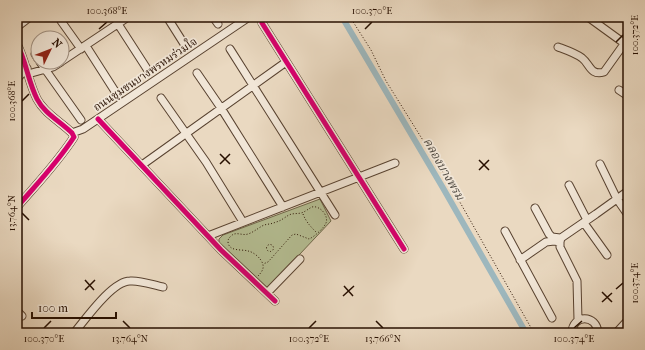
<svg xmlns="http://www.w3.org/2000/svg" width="645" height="350" viewBox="0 0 645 350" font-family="'IM FELL French Canon','Noto Serif Thai',serif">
  <rect width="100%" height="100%" fill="#ead9c1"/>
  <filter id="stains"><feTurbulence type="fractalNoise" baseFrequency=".005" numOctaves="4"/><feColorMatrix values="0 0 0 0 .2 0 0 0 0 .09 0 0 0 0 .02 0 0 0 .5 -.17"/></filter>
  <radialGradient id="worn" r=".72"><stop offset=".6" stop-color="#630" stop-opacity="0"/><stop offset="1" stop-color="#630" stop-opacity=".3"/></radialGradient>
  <path fill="#b5bf94" stroke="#6e674a" d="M320,199L331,221L268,288L219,242V239L223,235Z"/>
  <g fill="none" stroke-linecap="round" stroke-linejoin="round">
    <path stroke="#9db7bd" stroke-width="6" d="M342,17L443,188L526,333"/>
    <g stroke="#584230" stroke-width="9">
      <path id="minor" d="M167,17L186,47
        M213,17L218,24
        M588,17L628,46
        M61,21L81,49
        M262,23L404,249
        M118,24L149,72
        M17,27L30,17
        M17,44C26,61 28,81 37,99C44,113 61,122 72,133L74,137C58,162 36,185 17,207
        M86,46L118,96
        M558,47C566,50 575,53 582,58C590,64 590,76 604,72L624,44
        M230,49L335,215
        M35,54L38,59
        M62,61L128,17
        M40,62L81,120
        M197,73L221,108L283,207
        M28,74L53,67L61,62
        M17,79L27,68
        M619,90L628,96
        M161,98L206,162L243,222
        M98,119L221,250L275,301
        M72,133L83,129L249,17
        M600,164L617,199L628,215
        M142,165L286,62
        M569,185L587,220
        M535,208L549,234L552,237L560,238
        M584,223L607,255
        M505,231L552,318
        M208,236L395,163
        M520,260L546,242L554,241L560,242
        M267,293L300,259
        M17,311L22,316
        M578,320L577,281L560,247V242L561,238L596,214L628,191
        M74,333C85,320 112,281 130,281C140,280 153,285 163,287
        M572,333C572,314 597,314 598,333
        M616,333L628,320"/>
    </g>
    <path stroke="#270f00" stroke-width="1" stroke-dasharray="1 2" stroke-linecap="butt" d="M350,17L371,50L386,81L444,174L534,333
      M303,214C306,222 311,227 317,233
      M266.5 248a3.5 3.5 0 1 1 7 0a3.5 3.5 0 1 1-7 0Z
      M258,276C261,273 264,269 263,265C262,259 254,252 248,251C242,249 229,252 228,242C228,239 229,238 231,236C236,231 242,236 248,234C254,232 258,228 264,225C268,224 272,224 276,222C281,221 285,217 289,215C293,213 297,214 301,213C305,212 308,209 312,207C319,205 329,215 326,223C324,228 314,237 309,239L296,234L292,235L268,262L263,264"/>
    <use href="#minor" stroke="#f1e6d7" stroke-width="7"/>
    <g stroke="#f1e6d7" stroke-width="8">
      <path id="cycleway" d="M262,23L404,249
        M17,44C26,61 28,81 37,99C44,113 61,122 72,133L74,137C58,162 36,185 17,207
        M98,119L221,250L275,301"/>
    </g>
    <use href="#cycleway" stroke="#d6006c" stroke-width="5"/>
  </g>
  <path fill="none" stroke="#270f00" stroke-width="1.5" d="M99,29L107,22M365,29L372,22M616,42L623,35M22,101L29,94M220,154L230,164M479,160L489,170M220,164L230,154M479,170L489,160M22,213L29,220M85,280L94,290M344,286L353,296M616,289L623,283M85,290L95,280M602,292L612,302M343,296L354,286M602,302L612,293M123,321L130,328M376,321L383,328M44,328L51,321M309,328L316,321M574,328L582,321"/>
  <g text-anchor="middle" stroke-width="3.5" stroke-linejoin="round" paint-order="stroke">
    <g font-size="11" fill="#270f00" stroke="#f1e6d7">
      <text transform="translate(145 74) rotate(-34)" y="4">ถนนชุมชนบางพรหมร่วมใจ</text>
    </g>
    <g font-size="12" font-style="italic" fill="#504a42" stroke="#f1e6d7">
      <text transform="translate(444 169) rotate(60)" y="4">คลองบางพรม</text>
    </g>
  </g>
  <rect width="645" height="350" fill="none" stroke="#ead9c1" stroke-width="44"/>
  <g transform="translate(50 50) rotate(47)"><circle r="19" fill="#f1e6d7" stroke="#a09081"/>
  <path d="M0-3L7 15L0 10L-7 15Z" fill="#8f2418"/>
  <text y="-6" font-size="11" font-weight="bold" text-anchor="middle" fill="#270f00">N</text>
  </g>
  <path d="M32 312v6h84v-6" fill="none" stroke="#270f00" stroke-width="2"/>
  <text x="38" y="312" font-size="12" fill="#270f00" stroke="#f1e6d7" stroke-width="3" paint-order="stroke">100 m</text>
  <rect x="22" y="22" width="601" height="306" fill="none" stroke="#270f00" stroke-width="1.5"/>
  <g font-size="10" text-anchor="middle" fill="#270f00">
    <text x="107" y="14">100.368°E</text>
    <text x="372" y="14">100.370°E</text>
    <text transform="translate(634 35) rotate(-90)" y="4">100.372°E</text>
    <text transform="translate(11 101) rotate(-90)" y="4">100.368°E</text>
    <text transform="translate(11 213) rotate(-90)" y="4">13.764°N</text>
    <text transform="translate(634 283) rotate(-90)" y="4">100.374°E</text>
    <text x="44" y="342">100.370°E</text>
    <text x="130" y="342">13.764°N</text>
    <text x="309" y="342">100.372°E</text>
    <text x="383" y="342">13.766°N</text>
    <text x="574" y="342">100.374°E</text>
  </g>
  <rect width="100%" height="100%" filter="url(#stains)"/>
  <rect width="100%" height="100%" fill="url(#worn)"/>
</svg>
